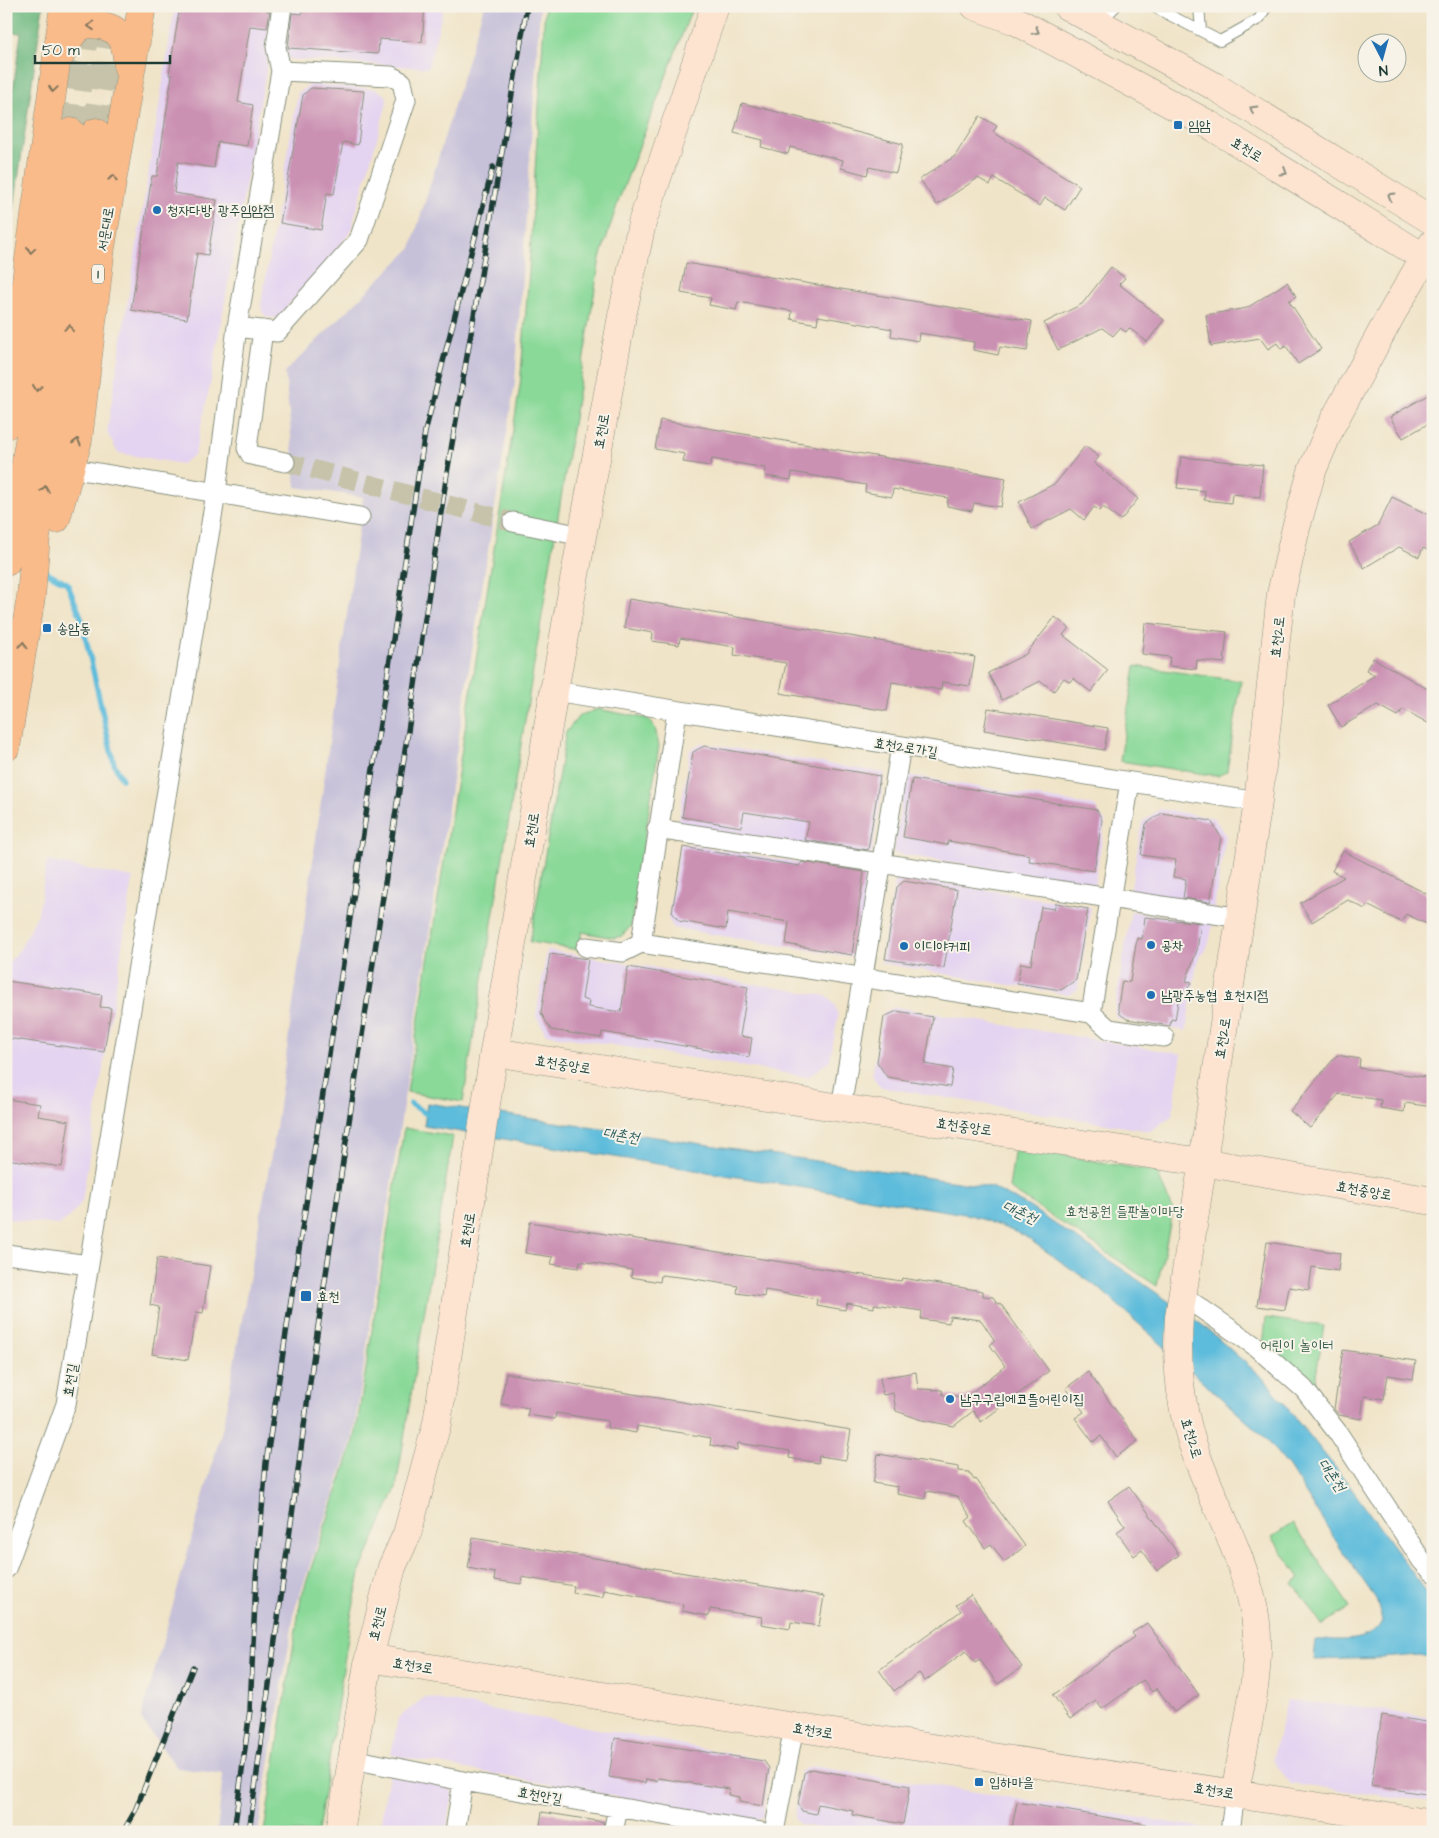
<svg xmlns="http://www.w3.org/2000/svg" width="1439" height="1838" viewBox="0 0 1439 1838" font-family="'Architects Daughter','Poor Story',sans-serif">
  <rect width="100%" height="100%" fill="#f7f3e8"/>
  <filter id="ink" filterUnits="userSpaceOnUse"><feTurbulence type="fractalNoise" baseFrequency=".02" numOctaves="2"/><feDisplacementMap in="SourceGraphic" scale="10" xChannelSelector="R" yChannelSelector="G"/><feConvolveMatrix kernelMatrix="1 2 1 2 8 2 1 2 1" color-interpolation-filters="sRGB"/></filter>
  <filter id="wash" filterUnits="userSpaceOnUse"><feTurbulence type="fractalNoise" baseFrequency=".0096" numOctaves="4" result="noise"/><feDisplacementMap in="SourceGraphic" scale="20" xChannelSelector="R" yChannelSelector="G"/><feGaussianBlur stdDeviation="1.12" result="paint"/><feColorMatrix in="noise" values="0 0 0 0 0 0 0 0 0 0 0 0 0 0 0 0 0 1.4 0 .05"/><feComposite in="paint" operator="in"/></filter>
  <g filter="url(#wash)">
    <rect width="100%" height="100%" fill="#f0e4c8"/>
    <path fill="#e4d3f1" d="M175,6H272L266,70L210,385L195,454L182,464L118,453L107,432Z
      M290,6H444L428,68L289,59L282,54Z
      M310,84L375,89L386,95L387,103L350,233L277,318L266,317L262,311L261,304L298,93Z
      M701,743L885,773L871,857L678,825L690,750Z
      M906,775L1095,806L1105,822L1094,886L893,853Z
      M1160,809L1214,818L1226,836L1214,908L1130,894L1142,822Z
      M680,843L872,875L858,958L674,928L668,919Z
      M47,861L133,878L82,1201L71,1216L59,1225L6,1219V966L20,949L38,914Z
      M896,875L1091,907L1078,989L1069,995L881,963Z
      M1131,911L1213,924L1209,943L1197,963L1186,1031L1118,1019L1114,1013Z
      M547,950L827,996L835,1005L838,1016L830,1060L808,1077L546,1034L536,1016Z
      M895,1007L1182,1054L1172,1116L1150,1131L880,1087L872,1075L883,1013Z
      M425,1697L764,1760L770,1768L763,1816L753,1822L391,1755L398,1718Z
      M1287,1700L1375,1709L1433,1718V1802L1291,1784L1272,1760Z
      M811,1766L1211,1829L1214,1832H842L800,1825L794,1818L800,1772Z
      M390,1769L444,1779L453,1793L446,1832H379Z"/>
    <path fill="#c6c0d9" d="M484,6H540L515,382L468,675L353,1438L295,1609L258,1832H217L223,1774L177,1768L141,1719L223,1426L276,1128L363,497L296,487L285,372L411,248Z"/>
    <path fill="#8ad999" stroke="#548b66" d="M545,6H693L618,202L600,258L463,1102L407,1092L520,386L529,272Z
      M1135,666L1241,681L1227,771L1218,776L1120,761Z
      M598,709L649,719L655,728L659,746L631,926L622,936L614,938L582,932L579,950L530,942L566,732L579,716Z
      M404,1128L453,1136L396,1488L361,1569L351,1617L318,1832H264L301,1598L355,1438Z
      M1015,1147L1157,1172L1173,1211L1157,1286L1009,1188Z
      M1266,1318L1324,1326L1314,1388L1263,1345Z
      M1293,1523L1350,1607L1322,1626L1293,1583L1300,1578L1272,1537Z"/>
    <path fill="#6fb981" stroke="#477b5a" d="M6,6H43L6,263V139L21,33L6,32Z"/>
    <path fill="#5dbcdb" stroke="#3e7c88" d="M427,1103L991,1187L1028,1206L1131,1275L1205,1327L1266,1381L1346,1481L1433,1601V1658L1419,1655L1383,1658L1314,1660L1316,1640C1339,1639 1371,1645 1382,1621L1376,1599L1343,1552L1289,1467L1261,1434L1100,1289L1023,1235L971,1215L424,1126Z"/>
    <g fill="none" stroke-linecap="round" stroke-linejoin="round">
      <path stroke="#5dbcdb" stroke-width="5.5" d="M41,569L67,583L81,617L114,764L122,779
        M411,1104L431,1117"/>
    </g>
    <g id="blocks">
      <path fill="#cb91b3" d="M180,6H268L267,11H270L267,28L250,26L238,102L253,105L247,146L218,142L214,168L178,162L174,193L217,200L208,255L197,253L187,319L131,310L152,176H157L172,75H169Z
        M302,6H425L422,42L379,39L378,54L288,48L292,13L302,14Z
        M311,88L364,91L358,145L343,142L334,194L327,193L321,230L280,223L303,95Z
        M742,103L903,144L896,173L869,167L867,175L841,168L843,160L790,147L788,154L761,147L763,140L734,133Z
        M980,116L997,126L993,132L1080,186L1065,210L1045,198L1040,206L994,178L990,185L978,178L937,205L920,179L955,156Z
        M686,263L1032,321L1027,351L1000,347L998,355L973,350L974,342L919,333L918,341L891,336L892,329L818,316L817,324L791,319L792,311L738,302L736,310L709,305L711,298L681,293Z
        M1111,267L1125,278L1119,284L1164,320L1147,342L1129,328L1126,332L1120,328L1113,336L1102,328L1058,350L1044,323L1082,304Z
        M1287,282L1296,296L1289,301L1321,349L1298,364L1286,346L1281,349L1277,343L1268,349L1260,338L1211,346L1206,315L1247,308Z
        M1433,392V421L1403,438L1390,417Z
        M660,420L1006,478L1001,507L974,503L972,511L947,506L948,498L893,489L892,497L865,492L866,485L837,480L792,472L791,480L765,476L766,468L712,459L710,466L683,462L685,454L655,449Z
        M1085,446L1099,457L1094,463L1138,499L1121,520L1103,507L1100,511L1094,507L1084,520L1071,509L1032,529L1019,502L1056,483Z
        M1181,457L1263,465L1260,497L1232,494L1231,503L1204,500L1205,491L1177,488Z
        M1392,497L1433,517V553L1423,548L1419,557L1399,547L1364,568L1349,542L1378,525Z
        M629,599L975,657L970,686L942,682L941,690L892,682L887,711L780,693L786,663L734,655L735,647L680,638L679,645L652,641L653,633L624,628Z
        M1055,617L1069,628L1063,635L1108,670L1091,692L1073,678L1070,682L1064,678L1054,691L1041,681L1002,700L988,673L1026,654Z
        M1145,623L1227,632L1224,663L1197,660L1196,669L1169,666L1170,657L1142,654Z
        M1373,658L1433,692V726L1403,709L1398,716L1378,705L1341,727L1328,705L1375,675L1366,670Z
        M988,708L1108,728L1104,750L984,730Z
        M704,746L880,776L868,850L805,840L809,822L744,812L741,827L682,817L693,752Z
        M912,779L1097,810L1102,820L1094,871L1029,861L1030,855L948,841L947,845L903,837Z
        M1162,813L1211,821L1221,837L1210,902L1183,898L1186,879L1173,877L1176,860L1141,855L1146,824Z
        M683,847L799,866L802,862L864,872L852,955L786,944L789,922L728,912L726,929L679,921L672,912Z
        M1343,851L1433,897V927L1406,914L1401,922L1367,905L1365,909L1348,900L1312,922L1300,903L1344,877L1332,871Z
        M904,881L957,890L944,968L885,959L897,887Z
        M1056,903L1088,909L1076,980L1061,990L1017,983L1021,963L1031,965L1041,907L1054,909Z
        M1145,917L1201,923L1197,950L1186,981L1192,982L1178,1002L1175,1020L1171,1019L1170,1026L1127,1019L1120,1014L1118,1006L1122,981L1130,982L1137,938L1142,939Z
        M550,954L588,959L582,999L589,1001L588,1007L621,1012L628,967L748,987L740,1036L752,1038L749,1057L602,1032L601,1038L551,1030L541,1013Z
        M7,981L102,995L100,1007L111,1008L104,1052L6,1038Z
        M897,1011L933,1017L925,1064L953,1069L950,1087L887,1077L877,1062L884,1017Z
        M1337,1055L1360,1059L1359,1068L1433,1078V1107L1405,1103L1404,1112L1380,1108L1381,1100L1339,1094L1310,1128L1290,1111Z
        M6,1099L40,1104L38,1116L69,1121L62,1167L6,1159Z
        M530,1222L901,1281L902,1278L983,1291V1296L993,1297L998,1304L1000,1303L1049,1371L981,1422L973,1411L954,1426L922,1420L896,1411L893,1393L883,1395L880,1378L916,1372L918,1389L942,1390L943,1395L966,1397L1005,1366L990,1345L995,1341L981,1320L950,1316L949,1323L921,1319L922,1311L874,1304V1308L847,1303L845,1310L816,1305L817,1299L765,1290L764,1297L737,1293L738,1286L688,1278L661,1275L660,1282L631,1277L632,1270L580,1261L579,1268L551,1264L553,1257L525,1253Z
        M1267,1242L1340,1253L1338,1271L1312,1267L1309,1290L1289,1287L1285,1310L1257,1306Z
        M157,1258L210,1266L203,1313L196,1312L188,1360L152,1354L159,1307L150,1305Z
        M1343,1350L1416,1361L1413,1379L1388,1375L1384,1399L1364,1396L1361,1419L1339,1415L1334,1409Z
        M1088,1372L1138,1441L1116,1457L1101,1436L1093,1442L1075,1418L1084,1412L1066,1388Z
        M506,1373L851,1430L846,1460L819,1456L818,1463L789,1458L790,1451L738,1443L737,1450L710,1445L711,1438L683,1433L637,1426L636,1433L607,1428L608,1421L556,1413L555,1419L527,1415L529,1408L501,1404Z
        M878,1454L959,1467V1471L969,1472L974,1480L976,1479L1025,1546L1004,1562L991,1544L985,1548L966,1521L971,1517L957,1496L926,1491L925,1499L897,1494L898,1487L873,1483Z
        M1129,1486L1179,1555L1157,1571L1142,1550L1134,1556L1117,1532L1125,1526L1108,1501Z
        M473,1538L824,1596L819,1626L791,1622L790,1629L761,1624L762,1617L710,1609L709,1616L682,1611L683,1604L604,1590L603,1597L573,1593L574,1586L522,1577L521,1584L494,1580L495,1573L468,1568Z
        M971,1595L1022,1667L998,1684L980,1660L975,1663L966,1651L925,1681L919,1673L894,1691L879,1670L961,1611L956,1605Z
        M1147,1623L1199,1695L1174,1712L1157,1688L1152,1692L1143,1680L1102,1709L1096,1701L1070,1719L1053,1695L1135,1637L1132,1633Z
        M1382,1715L1433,1723V1795L1371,1786Z
        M615,1738L764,1761L769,1768L763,1806L739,1802V1797L728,1795L729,1789L658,1778L657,1781L646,1779L645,1783L609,1777Z
        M811,1769L910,1786L903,1824L852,1815L853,1811L818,1804L816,1814L802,1811L798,1804L804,1773Z
        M1017,1802L1146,1824L1145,1832H1011Z
        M542,1812L604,1822L602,1832H539Z"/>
    </g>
  </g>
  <g filter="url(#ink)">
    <use href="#blocks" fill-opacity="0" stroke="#88907e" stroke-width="1"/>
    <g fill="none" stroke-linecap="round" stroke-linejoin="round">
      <path stroke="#c6c3aa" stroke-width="19" stroke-dasharray="19 9" stroke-linecap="butt" d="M285,462L513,522"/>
      <path stroke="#c6c3aa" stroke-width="28" stroke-dasharray="28 14" stroke-linecap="butt" d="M71,132L88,6
        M96,132L115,6"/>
      <g stroke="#88907e" stroke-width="12">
        <path id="lane" d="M1152,6L1220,41L1259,19L1267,6
          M1199,6L1201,31
          M1099,23L1116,6"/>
      </g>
      <g stroke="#88907e" stroke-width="21">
        <path id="street" d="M237,327L277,332L359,240L406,100L402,82L391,76L281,71
          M263,330L247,448L251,455L285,462
          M69,468L360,517
          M513,522L582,536
          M554,691L1258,802
          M677,711L641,943L1091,1013L1130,782
          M657,829L1241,918
          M586,947L623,952L641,943
          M1091,1013L1109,1029L1164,1037
          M841,1108L901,746
          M6,1254L89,1265
          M1183,1296L1255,1346L1304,1389L1338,1433L1422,1561L1433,1572
          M6,1569L66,1404L216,493L237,327L281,71L276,47L282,6
          M352,1759L463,1781
          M455,1832L463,1781L762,1832
          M613,1832L618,1808
          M774,1832L794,1727
          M1230,1832L1235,1793"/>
      </g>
      <g stroke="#88907e" stroke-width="29">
        <path id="secondary" d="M975,6L1016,21L1208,124L1433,263
          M1067,6L1214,86L1433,221
          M494,1052L841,1108L1202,1162L1433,1201
          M369,1658L794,1727L1433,1824
          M1235,1793C1244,1740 1265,1663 1254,1610C1243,1556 1215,1506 1196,1454C1180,1410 1176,1363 1179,1317L1258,802L1281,594L1296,528L1312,471L1331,426L1391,315L1433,243
          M340,1832L369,1658L392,1567L407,1534L437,1423L494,1052L554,691L622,316L642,223L715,6"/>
      </g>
      <g stroke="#88907e" stroke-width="29">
        <path id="primary" d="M60,56C65,47 70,33 80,27C85,24 93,24 99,25C125,29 126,45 128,68
          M6,425L64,6
          M56,519L78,440L101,247L142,6
          M6,562L15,530L30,435L71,132
          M6,747L31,597L36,537L54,439L96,132"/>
      </g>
      <use href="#lane" stroke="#fff" stroke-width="10"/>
      <use href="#street" stroke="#fff" stroke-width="19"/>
      <use href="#secondary" stroke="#fde4d1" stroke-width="28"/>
      <use href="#primary" stroke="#fabb8b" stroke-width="28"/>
      <g stroke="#1f3d34" stroke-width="5.5">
        <path id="rail" d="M123,1832L135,1811L193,1667
          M234,1832L250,1710L256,1579L266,1463L425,432L493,167
          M249,1832L313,1360L447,473L527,6"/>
      </g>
      <use href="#rail" stroke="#f7f3e8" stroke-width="4" stroke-dasharray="11" stroke-linecap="butt"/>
    </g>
    <defs><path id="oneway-chevron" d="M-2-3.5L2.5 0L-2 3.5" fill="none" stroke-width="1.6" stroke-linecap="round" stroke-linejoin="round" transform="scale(1.25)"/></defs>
    <g stroke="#82765b">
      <use href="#oneway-chevron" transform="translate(91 26) rotate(176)"/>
      <use href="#oneway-chevron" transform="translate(53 89) rotate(98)"/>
      <use href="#oneway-chevron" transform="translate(113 178) rotate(-80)"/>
      <use href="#oneway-chevron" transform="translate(31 250) rotate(98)"/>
      <use href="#oneway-chevron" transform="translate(69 328) rotate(-82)"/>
      <use href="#oneway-chevron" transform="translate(37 388) rotate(98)"/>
      <use href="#oneway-chevron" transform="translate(77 442) rotate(-76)"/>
      <use href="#oneway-chevron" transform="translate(45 489) rotate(-80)"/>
      <use href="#oneway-chevron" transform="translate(23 645) rotate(-82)"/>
    </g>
    <g stroke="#8e9082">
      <use href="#oneway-chevron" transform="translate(1036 31) rotate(28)"/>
      <use href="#oneway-chevron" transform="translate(1253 109) rotate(-149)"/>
      <use href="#oneway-chevron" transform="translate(1284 172) rotate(32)"/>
      <use href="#oneway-chevron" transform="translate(1391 196) rotate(-148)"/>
    </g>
  </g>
  <g fill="#1f6fb2" stroke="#f7f3e8" stroke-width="2">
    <rect x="1173" y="120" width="10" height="10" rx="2.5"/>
    <circle cx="157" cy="210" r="5"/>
    <rect x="42" y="623" width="10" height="10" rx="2.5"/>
    <circle cx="1151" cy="945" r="5"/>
    <circle cx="904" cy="946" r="5"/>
    <circle cx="1151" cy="995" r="5"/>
    <rect x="300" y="1290" width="12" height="12" rx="2.5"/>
    <circle cx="950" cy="1399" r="5"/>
    <rect x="974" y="1777" width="10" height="10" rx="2.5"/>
  </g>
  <g text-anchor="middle" stroke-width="4" stroke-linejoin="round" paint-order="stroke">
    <rect fill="#f7f3e8" stroke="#60746a" stroke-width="1" x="92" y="264.5" width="12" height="19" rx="4"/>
    <g font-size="12" font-weight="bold" fill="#1f3d34">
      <text x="98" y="278">1</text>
    </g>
    <g font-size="14" fill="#1f3d34" stroke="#f7f3e8" text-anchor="start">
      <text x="1188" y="130">임암</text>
      <text x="167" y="215">청자다방 광주임암점</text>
      <text x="57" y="633">송암동</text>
      <text x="1161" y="950">공차</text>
      <text x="914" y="951">이디야커피</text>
      <text x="1161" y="1000">남광주농협 효천지점</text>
      <text x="317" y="1301">효천</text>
      <text x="960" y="1404">남구구립에코뜰어린이집</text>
      <text x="989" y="1787">입하마을</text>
    </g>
    <g font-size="14" fill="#1f3d34" stroke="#f7f3e8">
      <text transform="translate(1247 149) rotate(32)" y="5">효천로</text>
      <text transform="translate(105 229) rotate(-81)" y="5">서문대로</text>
      <text transform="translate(601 431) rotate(-80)" y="5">효천1로</text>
      <text transform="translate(1277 637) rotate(-84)" y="5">효천2로</text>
      <text transform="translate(906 747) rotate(9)" y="5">효천2로가길</text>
      <text transform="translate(531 830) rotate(-81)" y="5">효천1로</text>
      <text transform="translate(1222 1038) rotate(-81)" y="5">효천2로</text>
      <text transform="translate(563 1064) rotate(9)" y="5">효천중앙로</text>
      <text transform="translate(964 1126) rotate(8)" y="5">효천중앙로</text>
      <text transform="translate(1364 1190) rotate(10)" y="5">효천중앙로</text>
      <text transform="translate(467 1230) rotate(-81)" y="5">효천1로</text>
      <text transform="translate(70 1380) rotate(-81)" y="5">효천길</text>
      <text transform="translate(1192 1438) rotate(73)" y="5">효천2로</text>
      <text transform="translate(377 1623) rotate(-76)" y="5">효천1로</text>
      <text transform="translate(413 1665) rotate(9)" y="5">효천3로</text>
      <text transform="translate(813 1730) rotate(9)" y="5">효천3로</text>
      <text transform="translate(1214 1790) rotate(9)" y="5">효천3로</text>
      <text transform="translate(540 1795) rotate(10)" y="5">효천안길</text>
    </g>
    <g font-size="14" fill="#345c48" stroke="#f7f3e8">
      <text x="1125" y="1216">효천공원 들판놀이마당</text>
      <text x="1297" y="1350">어린이 놀이터</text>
    </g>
    <g font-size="15" font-style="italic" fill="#2e5d5e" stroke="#f7f3e8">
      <text transform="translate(621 1135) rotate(9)" y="5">대촌천</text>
      <text transform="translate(1020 1212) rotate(25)" y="5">대촌천</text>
      <text transform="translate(1332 1475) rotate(55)" y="5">대촌천</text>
    </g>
  </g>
  <rect width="1439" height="1838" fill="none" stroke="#f7f3e8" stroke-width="25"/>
  <g transform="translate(1382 58) rotate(174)"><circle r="24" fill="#f7f3e8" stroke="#a1aaa0"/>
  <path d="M0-4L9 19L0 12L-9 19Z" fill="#1f6fb2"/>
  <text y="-8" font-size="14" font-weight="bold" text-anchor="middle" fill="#1f3d34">N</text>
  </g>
  <path d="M35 55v8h135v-8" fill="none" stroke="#1f3d34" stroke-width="2.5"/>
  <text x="42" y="55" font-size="15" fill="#1f3d34" stroke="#f7f3e8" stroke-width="4" paint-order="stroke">50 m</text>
</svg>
